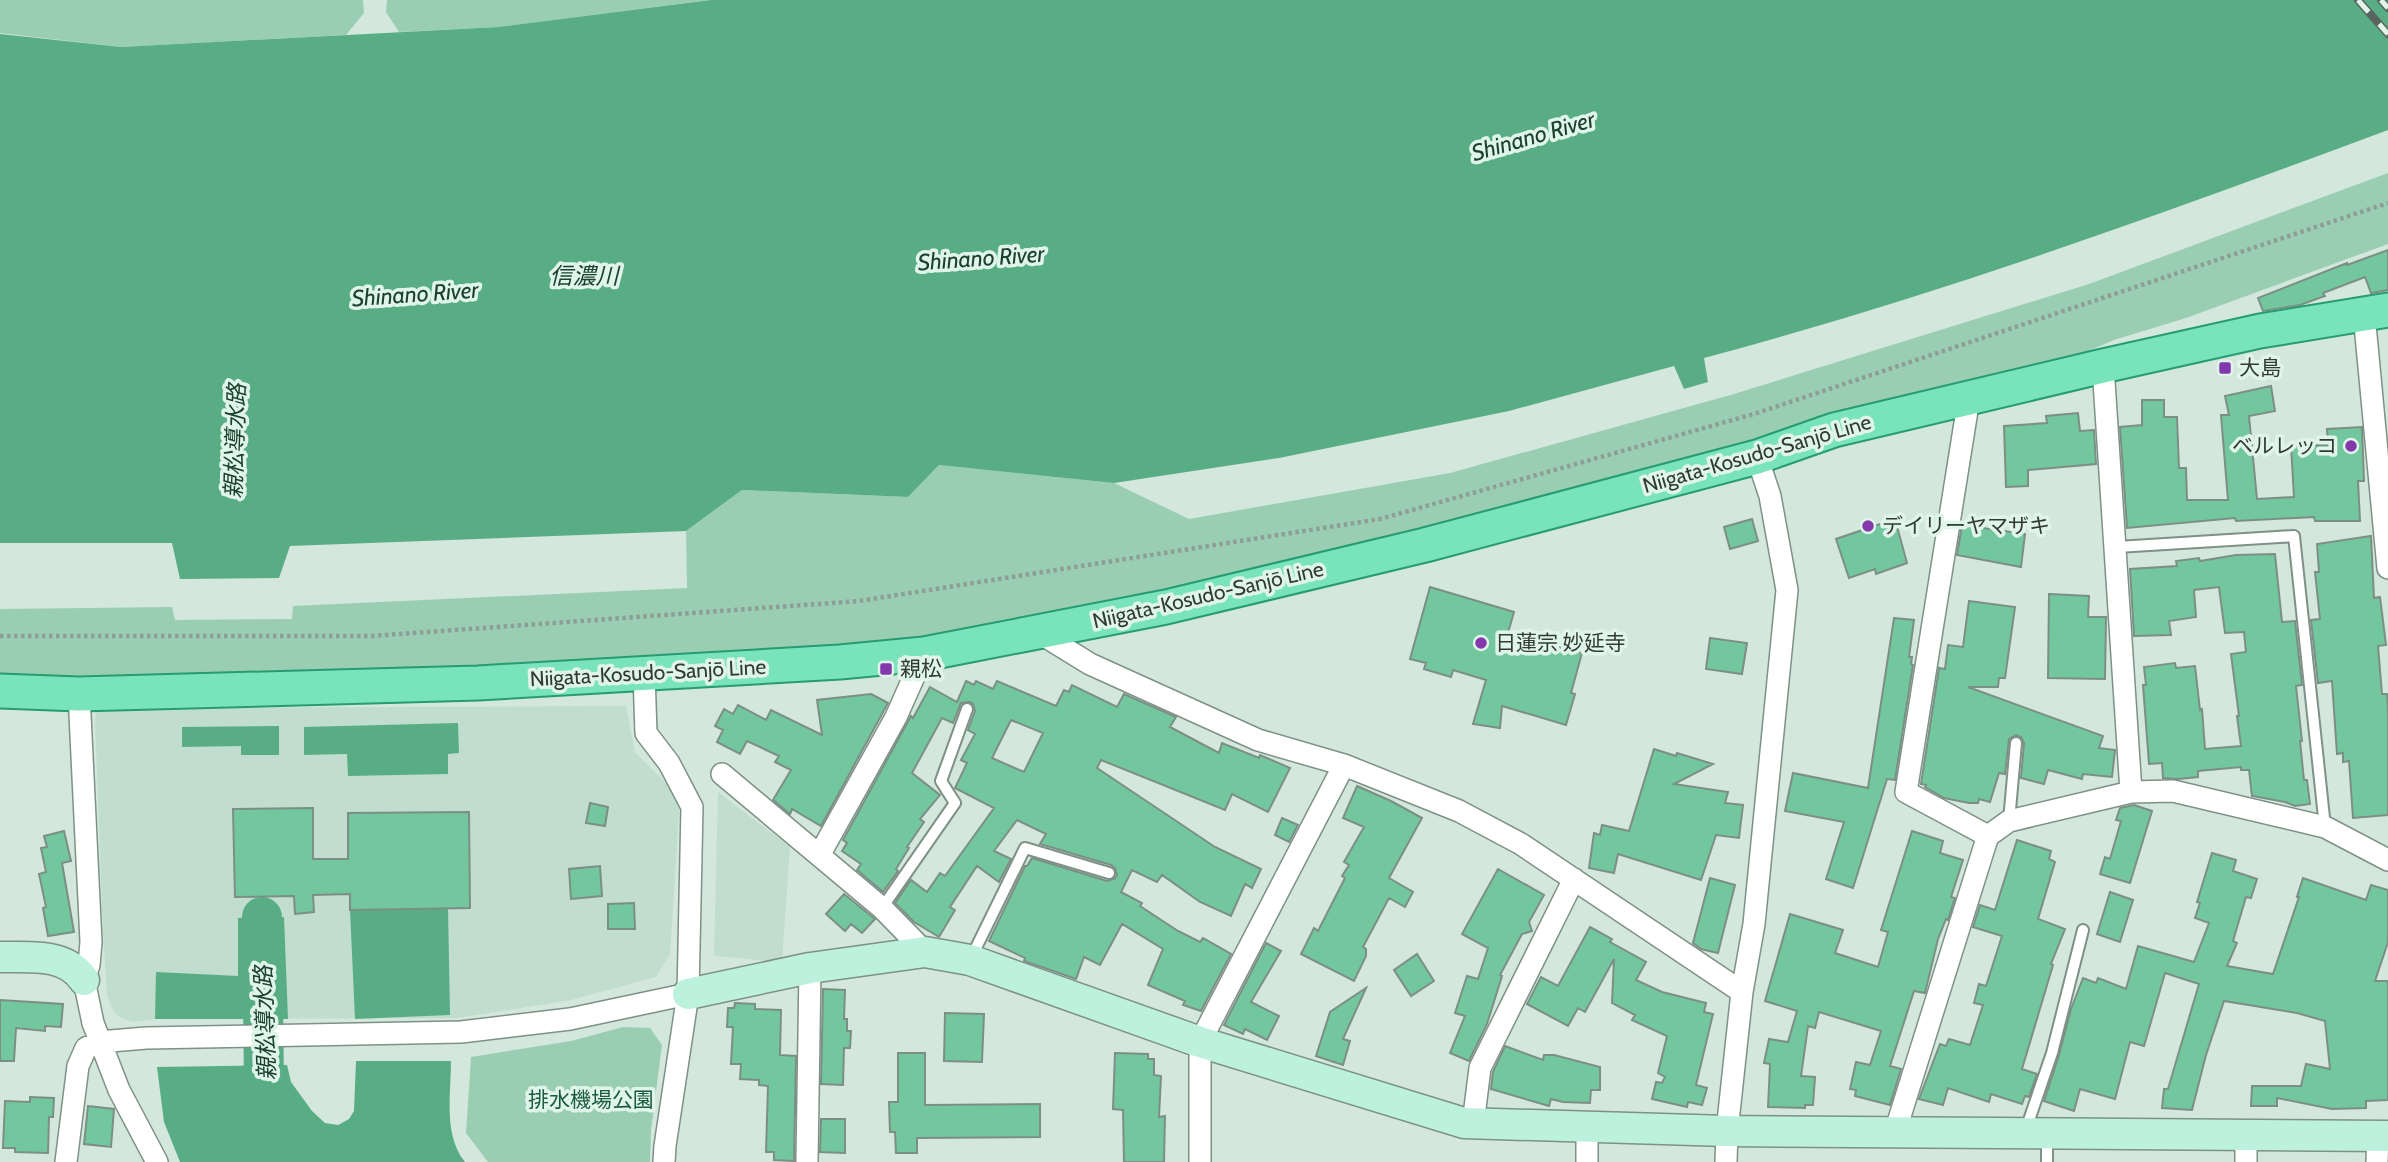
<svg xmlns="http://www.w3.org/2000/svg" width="2388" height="1162" viewBox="0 0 2388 1162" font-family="Cabin,'Noto Sans JP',sans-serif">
  <rect width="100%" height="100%" fill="#d3e7dc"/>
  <path fill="#c1ddce" d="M626,706L635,752L680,797L670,954L656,977L571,1000L457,1018L155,1019L133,1022L121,1018L114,1012L107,996L103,933L95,720L97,712L106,708Z
    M718,792L790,847L782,962L714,956Z"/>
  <path fill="#9aceb3" d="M0,0H363L364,13L346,35L121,47L0,33Z
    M387,0H710L498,27L399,32L386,12Z
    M2388,173V244L2186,318L2114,340L2086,352L2090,360L1569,497L1073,615L824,653L455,674L0,679V609L172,607L175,620L292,619L293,606L687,588L686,531L742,490L908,497L939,465L1114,483L1189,519L1450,473L1734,394L2089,284Z
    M623,1027L650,1028L662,1045L651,1130L650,1162H488L466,1133L471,1057L571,1041Z"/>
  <path fill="#59ad85" d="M711,0H2388V130C2163,214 1936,296 1704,358L1708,382L1684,389L1674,366L1509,411L1279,458L1114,483L939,465L908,497L742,490L686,531L290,546L279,578L180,579L172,543H0V34L121,47L498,27Z
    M458,723L459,753L448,754V774L348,776L347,754L304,755V727Z
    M279,726V755H241V746L182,747V727Z
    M448,908L450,1015L355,1019L350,910Z
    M284,917L288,1019H155L156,972L238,976V918Z
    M356,1061H451C451,1094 443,1135 465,1162H180L164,1122L157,1067L287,1065L291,1082L312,1111L325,1123L338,1125L349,1119L354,1111Z"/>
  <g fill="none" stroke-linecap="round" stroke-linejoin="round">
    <path stroke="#59ad85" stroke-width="40" d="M262,917L264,1085L303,1162"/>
  </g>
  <path fill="#73c79e" stroke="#7c8f85" stroke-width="2" fill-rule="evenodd" d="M2388,250V290L2371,293L2365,277L2323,293L2325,296L2300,305L2263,311L2258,298L2347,263V265Z
    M2271,386L2275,411L2249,416L2257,499L2294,497L2291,446L2328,445L2327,429L2362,427L2364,481H2358L2360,521H2315L2314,517L2236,521L2235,518L2127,528L2120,427L2142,425V400H2164V417H2177L2179,468H2186L2187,500H2228L2221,415H2229L2225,396Z
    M2078,413L2080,431L2094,430L2096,464L2028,470V486L2006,487L2004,426L2047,423L2046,416Z
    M1752,519L1758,541L1730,549L1724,527Z
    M1895,519L1907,563L1876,574L1875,569L1849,578L1836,539Z
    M1962,525L2025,534L2021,567L1957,555Z
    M2371,536L2374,598L2380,597L2386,645L2378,646L2382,694H2387L2388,709V815L2353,818L2349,761L2343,762V753L2337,754L2332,681L2318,683L2311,620L2320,619L2315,572H2319L2317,544Z
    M2275,554L2282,622L2295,621L2302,685L2296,686L2302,741H2300L2304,780H2307L2310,804L2295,806L2285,802L2252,796L2249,770H2241V767L2198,771V777L2178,779L2163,778L2162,763L2149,764L2143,685H2146L2144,667L2175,663L2176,668L2195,666L2200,710L2202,709L2205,749L2241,746L2237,716H2239L2231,654L2246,652L2244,632L2225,633L2219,587L2194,590L2196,617L2169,621L2171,635L2134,636L2130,569L2177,566L2176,561L2199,558L2200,561L2236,555Z
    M1430,587L1514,612L1508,633L1582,653L1571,693L1575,694L1566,725L1502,706L1500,728L1473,724L1486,680L1453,670L1451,677L1424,669L1426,663L1410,659Z
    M2049,594L2089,596L2088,617H2106L2105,679L2048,678Z
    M1969,601L2015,607L2005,678H1999L1998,687H1968L2103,736L2099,748L2115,750L2112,777L2083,774L2082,779L2048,770L2044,784L2021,778L2024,743L2021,737L2016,735L2009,739L2005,774L1999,773L1990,802L1979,799L1978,803H1969L1944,798L1925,787L1926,785L1921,784L1939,668L1945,669L1948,645L1963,647Z
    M1894,618L1914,620L1909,657H1912L1911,664L1913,665L1895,780L1887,779L1853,888L1826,879L1844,822L1785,811L1793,773L1868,788Z
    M1710,638L1747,643L1742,674L1706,669Z
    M966,681L974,685L976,681L993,689L997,681L1056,706L1064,690L1069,692L1072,685L1117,707L1124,694L1176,717L1170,727L1219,753L1222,743L1259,758L1260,755L1290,768L1268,812L1232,794L1225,810L1101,760L1097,768L1215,847L1261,869L1252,888L1245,884L1231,916L1200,902L1162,875L1157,882L1132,870L1121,892L1142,903L1140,906L1178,931L1200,942L1203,938L1231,954L1201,1011L1183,1005L1185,1001L1148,985L1163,949L1122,924L1100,965L1084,957L1076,979L1024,961L1025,958L989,941L1025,866H1027L1032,858L1107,881L1114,879L1117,875L1115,868L1111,865L1040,844L1046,834L1017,820L994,851L1011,859L999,882L977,866L950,907L955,910L939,937L914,922L895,903L911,880L927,892L940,873L945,876L994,808L955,788L967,763L961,760L975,734L968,730L975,711L973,704L970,702L961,703L953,723L942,718L912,773L940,795L920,819L924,822L907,847L909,848L896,869L898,871L883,892L857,870L861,864L842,851L847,843L843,840L911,716L913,718L930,687L957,702ZM1011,720L1043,733L1024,772L992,758Z
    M871,694L888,703L821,826L792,809L790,814L773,800L791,770L775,762L779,756L747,741L740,754L717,742L723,730L715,726L724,709L733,714L738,705L766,720L771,710L822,735L817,700Z
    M1654,749L1676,756L1677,753L1713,764L1674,784L1728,792L1725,803L1743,805L1739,838L1716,835L1701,880L1618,854L1614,873L1589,868L1594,833L1600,835L1602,825L1629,831Z
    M1357,786L1391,801L1422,818L1389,878L1413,892L1405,907L1389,898L1363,947L1366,949V956L1354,981L1301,954L1314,928L1318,931L1345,878L1342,876L1349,865L1344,862L1364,827L1343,818Z
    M590,803L608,807L605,826L586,823Z
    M2134,805L2152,811L2130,883L2100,874L2105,857L2110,859L2121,821L2116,820L2120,808Z
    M313,808V859H348V813L469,812L470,908L350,910V894L313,895L314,912L295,914L294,896L235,897L233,809Z
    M1282,818L1298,825L1289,842L1275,835Z
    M64,831L71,861L62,863L74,932L48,936L43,908L46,907L39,874L46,872L41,848L47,847L44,836Z
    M1912,831L1943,841L1940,853L1963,860L1951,897L1955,898L1948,920L1946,919L1938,939L1925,993L1914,991L1890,1066L1901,1069L1890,1105L1855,1096L1856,1090L1850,1089L1856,1062L1870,1065L1881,1031L1819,1012L1815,1028L1808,1026L1801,1076L1815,1077L1813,1105H1805V1108L1768,1107L1770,1064L1764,1063L1769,1039L1788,1042L1797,1011L1765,1001L1790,914L1843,930L1835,953L1878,967L1888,932L1881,930Z
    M2017,840L2051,851L2049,859L2055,862L2038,919L2065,929L2051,964L2053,965L2022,1069L2037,1074L2029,1097L2025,1096L2022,1104L1991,1094L1989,1102L1948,1088L1943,1105L1919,1099L1940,1044L1946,1046L1949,1039L1970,1045L1983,1005L1974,1003L1979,984L1986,986L2002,936L1973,927L1980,905L1995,910Z
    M2212,853L2236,860L2233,871L2257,879L2251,898L2246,897L2233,941L2237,943L2227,966L2273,974L2299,897H2297L2303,878L2366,900L2371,885L2388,890V942L2375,981H2388V1100L2366,1101V1108L2332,1109L2277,1098V1106H2251L2252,1086H2301L2306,1064L2330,1069L2325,1021L2297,1013L2224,1001L2206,1055L2192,1110L2162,1108L2164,1089H2168L2199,984L2165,973L2144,1046L2130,1042L2115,1099L2080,1089L2074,1111L2044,1101L2059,1055L2071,1009L2083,978L2096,983L2098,978L2126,989L2138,946L2194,962L2209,923L2195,918L2200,903L2197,902Z
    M600,866L602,896L571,899L569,869Z
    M1498,869L1544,895L1529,922L1532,931L1522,934L1500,975L1502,976L1487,1024L1469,1061L1450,1053L1465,1016L1455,1013L1467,976L1478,979L1488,948L1462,934Z
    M1710,878L1735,885L1718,953L1701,949L1693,943Z
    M2110,892L2133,900L2120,942L2097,934Z
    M844,894L875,919L862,933L851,924L845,931L826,914Z
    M634,903L635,929H608V904Z
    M1590,927L1612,939L1610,942L1646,962L1636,980L1662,992L1706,1003L1704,1012L1713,1014L1696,1085L1707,1088L1702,1105L1688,1102L1687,1107L1652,1099L1656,1082L1662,1083L1665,1077L1658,1073L1667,1036L1632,1020L1635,1015L1612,1003L1614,959L1585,1012L1578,1008L1568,1026L1527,1004L1541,977L1558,986Z
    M1266,943L1281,951L1251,1002L1279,1016L1267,1040L1245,1029L1243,1034L1224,1025Z
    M1417,954L1434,981L1411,996L1394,970Z
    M1366,988L1343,1039L1350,1041L1343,1065L1316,1056L1330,1012Z
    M823,989L845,990L844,1019H847V1031H851L850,1048H844L843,1085L821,1084Z
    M0,1000L63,1004L61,1027L45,1026V1031L16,1028L14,1061H0Z
    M735,1003L755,1004V1009L781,1010L780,1055L796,1056L794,1161L774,1160V1152H766L768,1086L759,1085V1080L740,1079L741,1064H731L733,1027H727L728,1008H734Z
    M945,1013L984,1014L982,1062L944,1061Z
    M1505,1046L1543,1060L1544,1055H1554L1600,1067V1090H1591L1590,1103L1563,1102L1551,1099L1549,1106L1491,1089L1493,1072Z
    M898,1053H925V1105L1040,1104V1137L917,1138V1153H896L895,1132H890L889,1102H898Z
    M1115,1053L1148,1054V1059H1154V1075L1161,1076L1159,1117L1165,1116L1164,1162H1124L1123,1110L1113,1109Z
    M30,1097L54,1098L53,1117H49L48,1153L15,1152V1148H3L5,1101L30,1102Z
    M88,1106L114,1109L111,1147L84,1144Z
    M821,1119H845V1153L820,1152Z"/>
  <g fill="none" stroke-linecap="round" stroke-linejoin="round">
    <g stroke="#7e9186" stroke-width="14">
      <path id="lane" d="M2117,547L2294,536L2325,827
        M2009,821L2016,743
        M882,908L955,803L941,781L967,709
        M971,958L1025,848L1109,873
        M2026,1129L2052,1053L2083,930
        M2047,1162V1136"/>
    </g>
    <g stroke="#7e9186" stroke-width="24">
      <path id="street" d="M2364,314L2388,568
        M2103,366L2131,792
        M1969,398L1906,792L1988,836
        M1038,632L1090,664L1258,740L1344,765L1459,811L1521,844L1742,992
        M644,674L646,733L669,763L692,807L688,994L665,1146L664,1162
        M79,694L91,942L89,965L84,980L93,1023L119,1090L157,1162
        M722,774L882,908L925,952
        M820,854L896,717L924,654
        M1473,1124L1480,1068L1574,879
        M1895,1132L1985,845L1988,836L2009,821L2131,792L2173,791L2325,827L2388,860
        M66,1162L78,1066L86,1048L99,1042L146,1038L461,1032L570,1019L688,994
        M807,1162L810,968
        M1200,1162V1042L1344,765
        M1587,1162V1127
        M1726,1162L1727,1131L1742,992L1754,924L1787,590L1770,496L1757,457
        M2246,1162V1134
        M2377,1162L2378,1136"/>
    </g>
    <g stroke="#7e9186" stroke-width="33">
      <path id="secondary" d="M0,957C30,958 65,952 84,980
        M688,994L810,968L925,952L970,960L1200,1042L1464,1123L1727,1131L2388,1136"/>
    </g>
    <g stroke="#269c70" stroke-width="37">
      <path id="primary" d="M0,691L79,694L478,683L840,662L924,654L1166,607L1425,545L1757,457L1834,430L2103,366L2260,331L2388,310"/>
    </g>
    <path stroke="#8e9d95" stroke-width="4.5" stroke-dasharray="3.5 3.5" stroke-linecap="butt" d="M0,636H370L859,601L1380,519L1754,414L2388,203"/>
    <use href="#lane" stroke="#fff" stroke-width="10"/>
    <use href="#street" stroke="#fff" stroke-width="21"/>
    <use href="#secondary" stroke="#bcf1de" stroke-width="30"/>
    <use href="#primary" stroke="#79e3bc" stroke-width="33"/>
    <g stroke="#59645e" stroke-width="8">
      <path id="rail" d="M2358,0L2388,34
        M2381,0L2388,8"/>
    </g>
    <use href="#rail" stroke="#e0f5e9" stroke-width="5" stroke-dasharray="16" stroke-linecap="butt"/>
  </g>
  <g fill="#8339ab" stroke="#e0f5e9" stroke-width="2.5">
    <rect x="2218" y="361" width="14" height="14" rx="3.5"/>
    <circle cx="2351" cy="446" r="7"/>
    <circle cx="1868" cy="526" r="7"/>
    <circle cx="1481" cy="643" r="7"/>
    <rect x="879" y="662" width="14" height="14" rx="3.5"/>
  </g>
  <g text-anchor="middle" stroke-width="7" stroke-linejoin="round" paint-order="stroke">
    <g font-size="21" fill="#323a36" stroke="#e0f5e9" text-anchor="start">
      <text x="2239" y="375">大島</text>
      <text x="2337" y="453" text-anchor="end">ベルレッコ</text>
      <text x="1882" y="533">デイリーヤマザキ</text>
      <text x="1495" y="650">日蓮宗 妙延寺</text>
      <text x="900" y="676">親松</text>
    </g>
    <g font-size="21" fill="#323a36" stroke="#e0f5e9">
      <text transform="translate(1757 454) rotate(-16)" y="7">Niigata-Kosudo-Sanjō Line</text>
      <text transform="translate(1208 595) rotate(-13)" y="7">Niigata-Kosudo-Sanjō Line</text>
      <text transform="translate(648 673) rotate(-3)" y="7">Niigata-Kosudo-Sanjō Line</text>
    </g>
    <g font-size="21" fill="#1a5a3f" stroke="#e0f5e9">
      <text x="591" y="1107">排水機場公園</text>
    </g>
    <g font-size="23" font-style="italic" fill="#1c412f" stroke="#e0f5e9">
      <text transform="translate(1533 136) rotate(-16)" y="8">Shinano River</text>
      <text transform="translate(981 258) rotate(-4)" y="8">Shinano River</text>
      <text x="584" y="284">信濃川</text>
      <text transform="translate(415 294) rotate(-4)" y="8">Shinano River</text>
      <text transform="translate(235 441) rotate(-88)" y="8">親松導水路</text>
      <text transform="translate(265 1023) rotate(-92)" y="8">親松導水路</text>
    </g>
  </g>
</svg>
